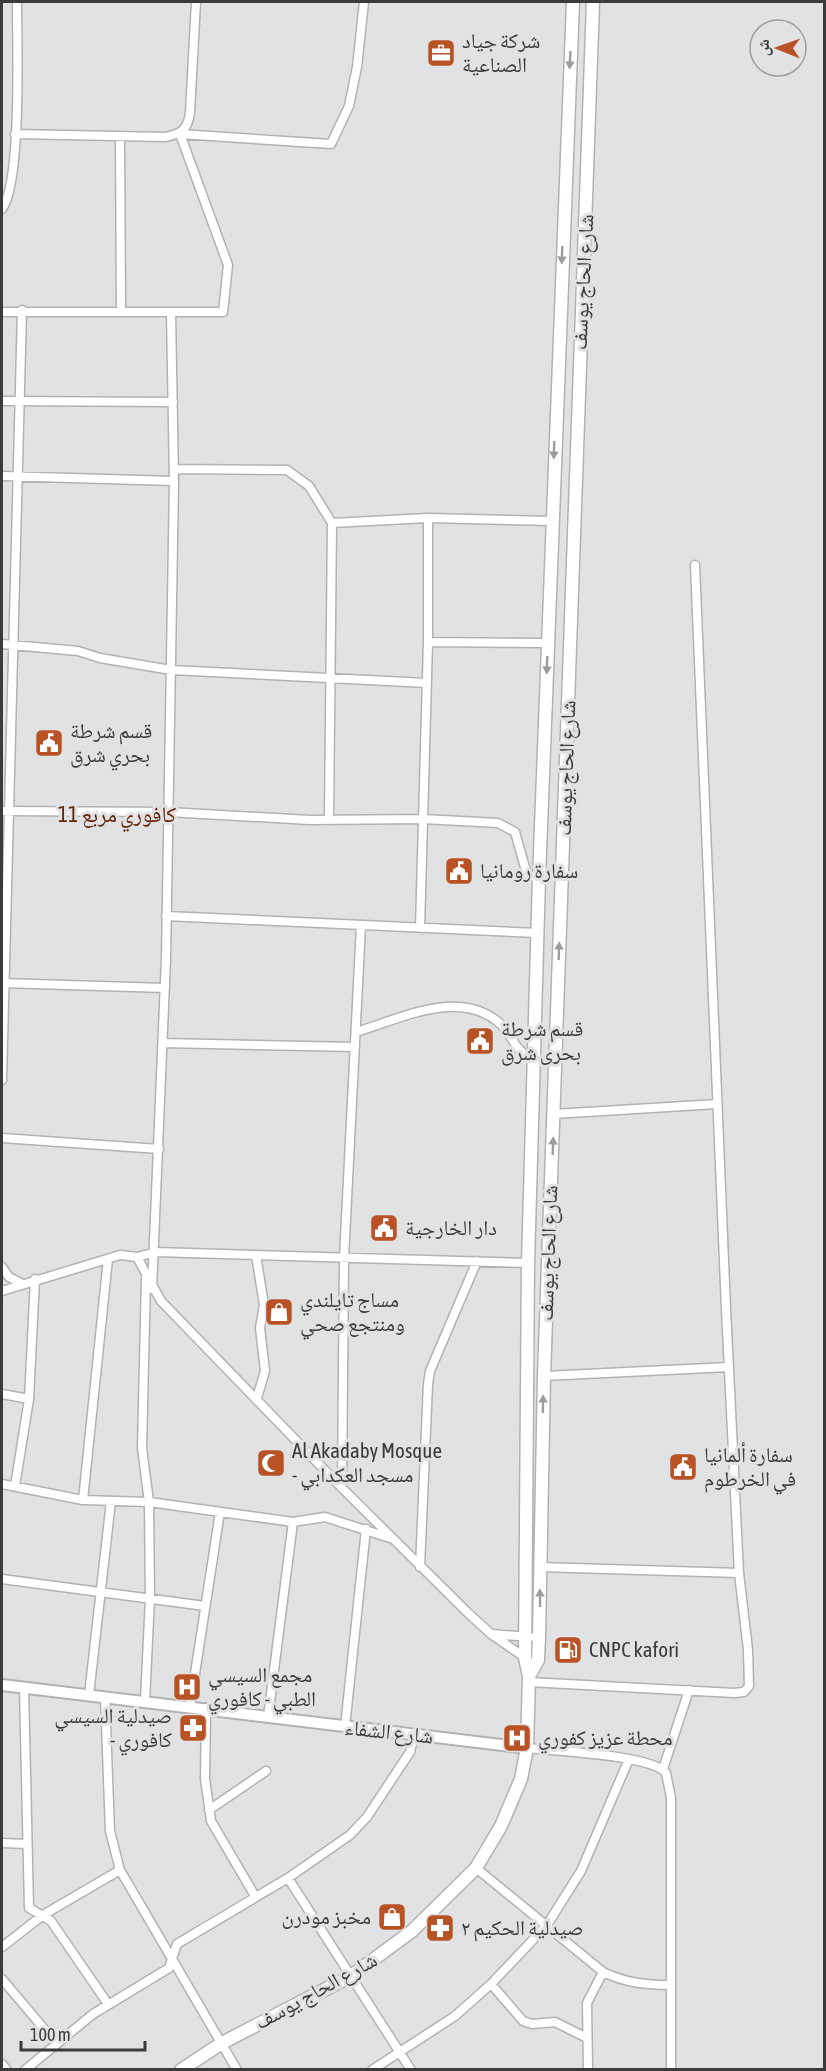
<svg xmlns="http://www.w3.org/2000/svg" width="826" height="2071" viewBox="0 0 826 2071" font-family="'Asap Condensed','Noto Naskh Arabic',sans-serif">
  <rect width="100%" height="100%" fill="#e0e2e4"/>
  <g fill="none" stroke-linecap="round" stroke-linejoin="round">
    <g stroke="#b0b2b4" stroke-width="11">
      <path id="minor" d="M15,134L165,137C182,134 188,129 190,112L196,2
        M120,136L121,312
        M2,209C22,181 17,43 17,2
        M2,312H223L228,265L180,134L331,144L349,106L357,67L364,2
        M2,401L173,402
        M174,469L287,470L309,486L332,523L329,819
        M2,476L174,481
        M332,523L428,518L552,521
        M428,642L548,643
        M2,644L78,651L100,658L171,670L427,683
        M2,811L168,812L310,820L423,819L498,823L515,832L526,871L529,875L539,878
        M166,916L537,933
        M420,928L428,642V518
        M2,983L165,988
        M356,1032C400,1019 456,989 497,1021C515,1035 510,1048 534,1060
        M163,1043L355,1047
        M2,1080L22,310
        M554,1114L717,1104
        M2,1138L159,1149
        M256,1255L264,1305L260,1328L265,1371L257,1398
        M137,1257L156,1252L528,1263
        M2,1267L9,1277L21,1283
        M152,1289L166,958L174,481L171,312
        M2,1291L120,1255L137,1257L161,1301L342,1488L468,1613L491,1634L527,1659
        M544,1376L729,1367
        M2,1394L29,1399
        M2,1484L83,1500L149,1502L293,1522L325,1517L390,1538
        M15,1486L29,1399L35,1279
        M342,1488L344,1258L361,925
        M83,1500L108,1259
        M420,1567L428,1384L430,1371L477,1261
        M540,1567L739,1573
        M2,1579L205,1606
        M492,1634L530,1637
        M529,1682L734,1693L744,1692L749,1686L748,1650L739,1573L726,1309L695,565
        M24,1687L29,1908L51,1921L108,2004
        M89,1695L111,1501
        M105,1697L110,1831L120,1870L237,2070
        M145,1701L150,1598L149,1502L142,1448L146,1278
        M190,1706L220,1512
        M206,1708L205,1779L211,1821L255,1896
        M268,1717L293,1522
        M345,1727L366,1529
        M527,1748C554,1751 652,1755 666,1773L671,1798V2070
        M663,1769L689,1690
        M209,1810L266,1771
        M2,1843L27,1844
        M476,1868L603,1972L587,2003L588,2070
        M288,1878L411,2070
        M2,1947L43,1915L120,1870
        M603,1972C626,1983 646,1985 671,1985
        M2,1979L56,2043
        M491,1984L523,2021L532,2024L555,2022L587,2038
        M2,2064L7,2070
        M25,2070L93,2014L169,1968L177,1944L288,1878L350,1835L367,1817L410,1752L414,1735
        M372,2070L455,2016L491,1984L547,1925L581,1871L629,1759"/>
    </g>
    <g stroke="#b0b2b4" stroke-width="14">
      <path id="tertiary" d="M2,1685L527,1748"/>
    </g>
    <g stroke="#b0b2b4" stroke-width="15">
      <path id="secondary" d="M529,1676L538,1660L539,1637L544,1376L593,2
        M181,2070L222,2043L351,1976L412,1931L476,1868L501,1826L521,1779L527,1748L529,1676L525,1658L528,1263L539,878L573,2"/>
    </g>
    <use href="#minor" stroke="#fff" stroke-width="8"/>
    <use href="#tertiary" stroke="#fff" stroke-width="10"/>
    <use href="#secondary" stroke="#fff" stroke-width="12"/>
  </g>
  <defs><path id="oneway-solid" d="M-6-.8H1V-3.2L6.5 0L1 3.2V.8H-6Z" transform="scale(1.5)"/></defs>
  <g fill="#9c9d9e">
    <use href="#oneway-solid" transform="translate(570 60) rotate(93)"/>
    <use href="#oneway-solid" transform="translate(562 255) rotate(92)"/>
    <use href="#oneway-solid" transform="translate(554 450) rotate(92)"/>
    <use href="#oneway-solid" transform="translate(547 665) rotate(92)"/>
    <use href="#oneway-solid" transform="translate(559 951) rotate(-88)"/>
    <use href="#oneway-solid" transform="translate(553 1146) rotate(-88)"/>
    <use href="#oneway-solid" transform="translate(543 1404) rotate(-89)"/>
    <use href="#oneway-solid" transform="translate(540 1598) rotate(-91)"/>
  </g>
  <defs>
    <g id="office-square" transform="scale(1.5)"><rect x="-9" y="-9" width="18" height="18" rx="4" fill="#b95326" stroke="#e0e2e4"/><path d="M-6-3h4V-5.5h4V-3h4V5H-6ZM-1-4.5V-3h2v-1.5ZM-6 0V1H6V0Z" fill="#fff"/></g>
    <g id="civic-square" transform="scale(1.5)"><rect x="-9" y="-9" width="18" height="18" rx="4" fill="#b95326" stroke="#e0e2e4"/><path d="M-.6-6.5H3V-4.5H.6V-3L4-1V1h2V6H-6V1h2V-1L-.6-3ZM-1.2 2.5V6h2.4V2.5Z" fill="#fff"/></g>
    <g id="shop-square" transform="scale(1.5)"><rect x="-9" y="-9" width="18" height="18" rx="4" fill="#b95326" stroke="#e0e2e4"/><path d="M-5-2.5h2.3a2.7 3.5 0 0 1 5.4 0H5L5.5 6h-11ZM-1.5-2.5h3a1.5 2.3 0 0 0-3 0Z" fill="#fff"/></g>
    <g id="mosque-square" transform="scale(1.5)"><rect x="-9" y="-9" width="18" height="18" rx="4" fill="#b95326" stroke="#e0e2e4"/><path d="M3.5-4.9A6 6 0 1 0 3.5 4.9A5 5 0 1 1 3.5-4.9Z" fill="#fff"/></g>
    <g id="fuel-square" transform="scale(1.5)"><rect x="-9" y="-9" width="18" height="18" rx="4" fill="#b95326" stroke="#e0e2e4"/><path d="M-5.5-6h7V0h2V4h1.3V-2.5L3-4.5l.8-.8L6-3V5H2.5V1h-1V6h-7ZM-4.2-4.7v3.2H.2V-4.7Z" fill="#fff"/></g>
    <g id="hospital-square" transform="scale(1.5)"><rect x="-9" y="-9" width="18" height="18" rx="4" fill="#b95326" stroke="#e0e2e4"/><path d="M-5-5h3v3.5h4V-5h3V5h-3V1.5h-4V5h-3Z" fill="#fff"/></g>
    <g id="pharmacy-square" transform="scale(1.5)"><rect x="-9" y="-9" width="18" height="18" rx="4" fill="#b95326" stroke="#e0e2e4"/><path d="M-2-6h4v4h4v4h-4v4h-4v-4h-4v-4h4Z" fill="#fff"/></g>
  </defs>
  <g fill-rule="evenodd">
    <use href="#office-square" x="441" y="53"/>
    <use href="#civic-square" x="49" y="743"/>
    <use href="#civic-square" x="459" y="871"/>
    <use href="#civic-square" x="480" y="1041"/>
    <use href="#civic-square" x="384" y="1228"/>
    <use href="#shop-square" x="279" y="1312"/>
    <use href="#mosque-square" x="271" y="1463"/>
    <use href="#civic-square" x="683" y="1467"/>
    <use href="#fuel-square" x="568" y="1650"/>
    <use href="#hospital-square" x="187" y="1687"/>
    <use href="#pharmacy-square" x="193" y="1728"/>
    <use href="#hospital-square" x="517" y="1738"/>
    <use href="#shop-square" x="392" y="1917"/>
    <use href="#pharmacy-square" x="440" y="1928"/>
  </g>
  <g text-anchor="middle" stroke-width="6" stroke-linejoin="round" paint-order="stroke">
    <g font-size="21" fill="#3a3b3c" stroke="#e0e2e4" text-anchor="start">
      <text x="462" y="48">شركة جياد<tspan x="462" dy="24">الصناعية</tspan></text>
      <text x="70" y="738">قسم شرطة<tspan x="70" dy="24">بحري شرق</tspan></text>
      <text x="480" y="878">سفارة رومانيا</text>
      <text x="501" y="1036">قسم شرطة<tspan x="501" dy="24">بحرى شرق</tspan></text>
      <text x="405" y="1235">دار الخارجية</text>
      <text x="300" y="1307">مساج تايلندي<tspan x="300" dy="24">ومنتجع صحي</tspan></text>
      <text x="292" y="1458">Al Akadaby Mosque<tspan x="292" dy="24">- مسجد العكدابي</tspan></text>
      <text x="704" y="1462">سفارة ألمانيا<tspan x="704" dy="24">في الخرطوم</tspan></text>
      <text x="589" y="1657">CNPC kafori</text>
      <text x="208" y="1682">مجمع السيسي<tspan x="208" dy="24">الطبي - كافوري</tspan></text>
      <text x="172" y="1723" text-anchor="end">صيدلية السيسي<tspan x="172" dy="24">- كافوري</tspan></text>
      <text x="538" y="1745">محطة عزيز كفوري</text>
      <text x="371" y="1924" text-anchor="end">مخبز مودرن</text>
      <text x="461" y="1935">صيدلية الحكيم ٢</text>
    </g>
    <g font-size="21" fill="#3a3b3c" stroke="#e0e2e4">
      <text transform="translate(583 282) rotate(-87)" y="7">شارع الحاج يوسف</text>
      <text transform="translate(566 768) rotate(-88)" y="7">شارع الحاج يوسف</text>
      <text transform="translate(548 1253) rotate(-88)" y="7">شارع الحاج يوسف</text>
      <text transform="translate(389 1732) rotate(6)" y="7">شارع الشفاء</text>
      <text transform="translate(316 1991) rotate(-29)" y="7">شارع الحاج يوسف</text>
    </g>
    <g font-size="22" fill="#642406" stroke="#e0e2e4">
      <text x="117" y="822">كافوري مربع 11</text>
    </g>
  </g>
  <rect width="826" height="2071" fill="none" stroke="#3a3b3c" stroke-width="6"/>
  <g transform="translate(778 48) rotate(271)"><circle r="28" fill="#e0e2e4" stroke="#9e9fa1" stroke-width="1.5"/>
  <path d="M0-4.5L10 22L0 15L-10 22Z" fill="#b95326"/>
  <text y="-9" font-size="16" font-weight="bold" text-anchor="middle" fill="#3a3b3c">ش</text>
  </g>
  <path d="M21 2041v9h124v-9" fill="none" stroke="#3a3b3c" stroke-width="3"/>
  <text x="30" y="2041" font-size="18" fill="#3a3b3c" stroke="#e0e2e4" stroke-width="4.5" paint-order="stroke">100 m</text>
</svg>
